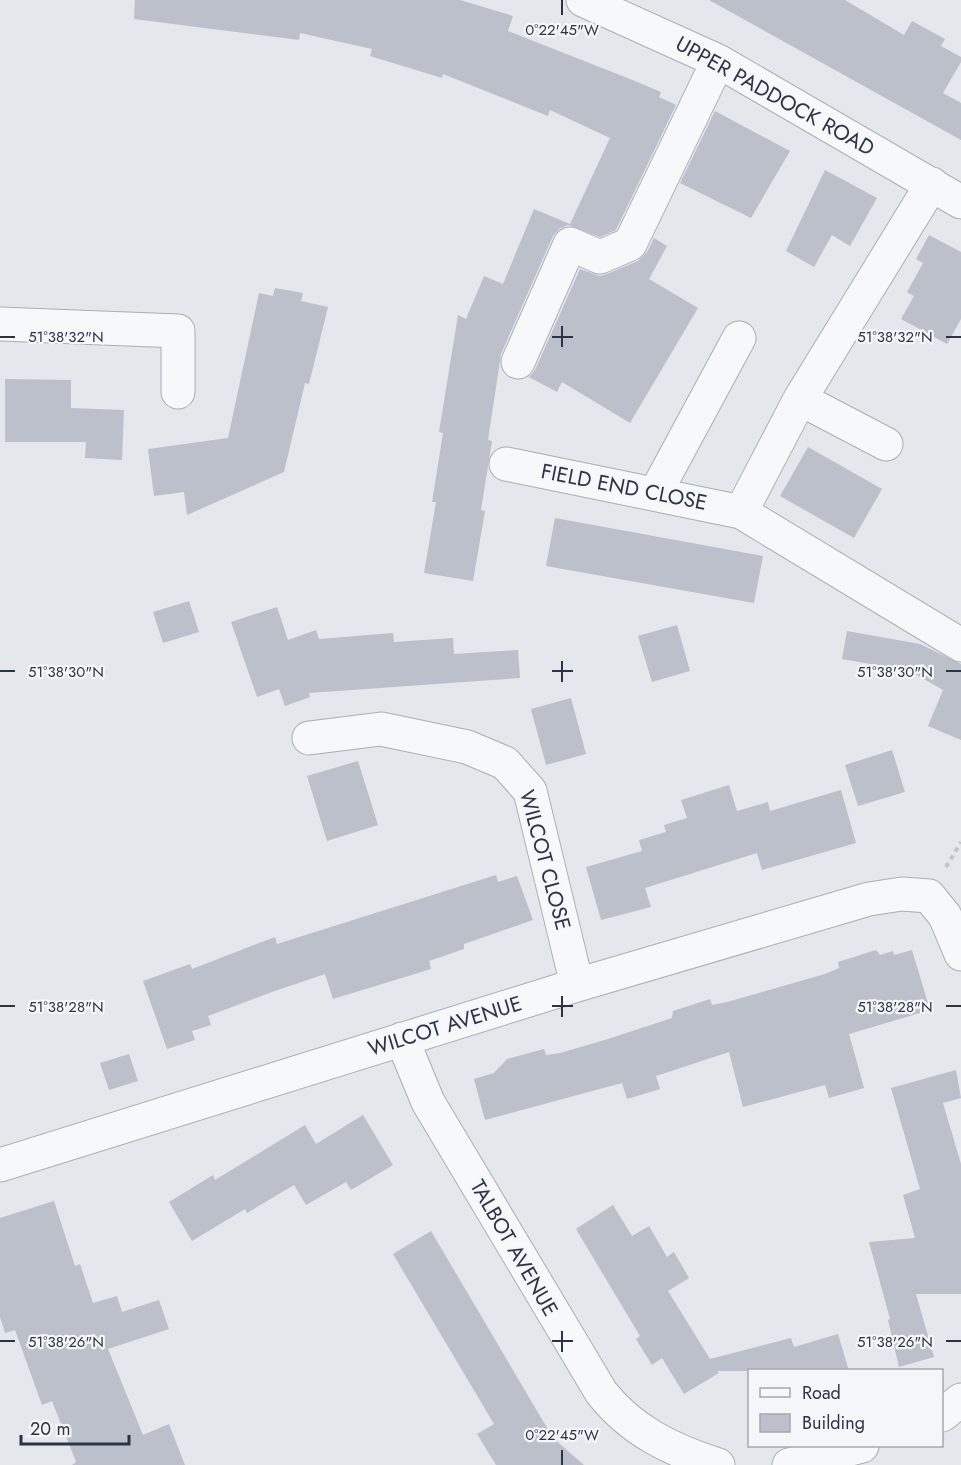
<svg xmlns="http://www.w3.org/2000/svg" width="961" height="1465" viewBox="0 0 961 1465" font-family="Jost,sans-serif">
  <rect width="100%" height="100%" fill="#e4e7ec"/>
  <path fill="#bbc0ca" d="M135,0H460L513,16L508,31L635,81L661,92L659,97L676,105L616,230L600,237L568,225L559,229L553,236L501,354L488,440L492,441L481,510L485,511L473,581L424,573L436,502H432L443,433L439,432L458,315L466,319L484,276L503,284L534,209L570,224L610,138L550,110L548,116L443,74L442,78L370,56L372,49L300,33L299,40L134,19Z
    M709,0H845L904,35L912,21L945,39L941,46L961,57V62L943,93L961,103V140Z
    M715,111L790,151L751,218L680,183Z
    M825,170L877,198L850,246L832,235L814,267L786,251Z
    M929,235L961,252V319L947,344L901,319L914,296L907,292L923,263L916,259Z
    M654,238L667,246L649,279L698,308L630,423L562,382L557,392L529,377L535,370L580,269L600,276L607,274L638,261L647,252Z
    M275,288L303,293L301,301L328,307L309,384L305,383L284,472L187,515L184,492L154,496L148,449L228,438L259,293L273,296Z
    M5,379L71,380V408L124,410L122,460L85,458L86,442H5Z
    M808,447L882,489L854,538L780,496Z
    M555,518L763,556L754,603L546,566Z
    M189,601L199,632L163,643L153,612Z
    M277,607L288,640L316,630L319,639L393,633L394,642L453,638L454,654L518,650L520,678L309,693L310,697L285,706L279,689L257,697L231,622Z
    M677,625L690,671L652,682L638,636Z
    M847,631L920,644L961,664V740L928,726L943,690L910,671L842,659Z
    M571,698L586,754L546,765L531,709Z
    M892,750L905,792L858,806L845,765Z
    M358,761L378,825L327,841L307,776Z
    M729,785L737,811L768,802L770,811L841,790L856,843L762,870L757,853L645,888L651,907L601,920L586,867L642,851L639,840L666,832L664,825L687,818L681,800Z
    M496,875L498,882L517,876L533,920L464,944V949L429,961L431,969L333,999L325,974L269,993L208,1016L211,1025L192,1031L195,1040L167,1049L143,981L190,964L192,969L275,937L277,944Z
    M876,950L880,955L893,951L894,955L912,950L930,1010L849,1034L864,1088L829,1098L825,1085L743,1107L729,1052L656,1076L660,1089L627,1099L622,1083L485,1120L474,1079L494,1073L507,1059L544,1049L546,1055L560,1053L608,1039L672,1018L673,1011L710,999L712,1005L727,1002L825,974L839,968L838,962Z
    M129,1054L138,1081L109,1090L100,1063Z
    M956,1070L961,1098L943,1103L961,1164V1294H916L934,1357L899,1367L888,1320L890,1319L869,1242L915,1238L903,1195L920,1189L891,1088Z
    M363,1115L393,1165L351,1190L346,1182L306,1205L294,1185L247,1213L245,1209L192,1241L169,1202L213,1175L215,1180L305,1125L316,1144Z
    M54,1201L75,1266L80,1264L93,1303L117,1296L122,1312L159,1300L169,1329L108,1349L143,1435L169,1424L185,1465H72L76,1462L52,1401L42,1405L15,1330L5,1333L0,1317V1218Z
    M613,1205L632,1236L649,1226L667,1257L674,1252L689,1278L668,1291L710,1359L791,1338L794,1347L838,1334L849,1371H717L719,1373L684,1394L662,1358L652,1365L636,1339L640,1336L576,1229Z
    M431,1231L553,1438L584,1465H496L477,1434L494,1424L393,1254Z"/>
  <g fill="none" stroke-linecap="round" stroke-linejoin="round">
    <g stroke="#a9aeb7" stroke-width="35">
      <path id="minor" d="M583,0L718,61L961,202
        M0,324L178,331V392
        M518,362L570,244L600,257L630,244L718,61
        M800,399L886,444
        M506,464L741,512L961,645
        M656,492L739,338
        M741,512L800,399L932,184
        M309,738L381,729L467,747L505,763L530,791L577,985
        M402,1039L428,1102L601,1392C631,1431 672,1450 718,1465
        M0,1165L577,985L869,899L902,894L929,896L945,916L961,954
        M942,1415L961,1400
        M789,1465L862,1446"/>
    </g>
    <path stroke="#c2c5cb" stroke-width="4" stroke-dasharray="4.5 4.5" stroke-linecap="butt" d="M946,867L961,842"/>
    <use href="#minor" stroke="#f7f8fa" stroke-width="33"/>
  </g>
  <path fill="none" stroke="#2b3445" stroke-width="2" d="M562,0V15M562,326V347M0,337H15M552,337H573M946,337H961M562,661V682M0,671H15M552,671H573M946,671H961M562,996V1017M0,1006H15M552,1006H573M946,1006H961M562,1331V1352M0,1341H15M552,1341H573M946,1341H961M562,1450V1465"/>
  <g text-anchor="middle" stroke-width="4.5" stroke-linejoin="round" paint-order="stroke">
    <g font-size="21" fill="#2b3445" stroke="#f4f6f9">
      <text transform="translate(775 96) rotate(29)" y="7">UPPER PADDOCK ROAD</text>
      <text transform="translate(624 487) rotate(11)" y="7">FIELD END CLOSE</text>
      <text transform="translate(545 860) rotate(75)" y="7">WILCOT CLOSE</text>
      <text transform="translate(445 1026) rotate(-17)" y="7">WILCOT AVENUE</text>
      <text transform="translate(514 1248) rotate(60)" y="7">TALBOT AVENUE</text>
    </g>
  </g>
  <g font-size="15" text-anchor="middle" fill="#2b3445" stroke="#f4f6f9" stroke-width="4.5" stroke-linejoin="round" paint-order="stroke">
    <text x="562" y="35">0°22'45"W</text>
    <text x="66" y="342">51°38'32"N</text>
    <text x="895" y="342">51°38'32"N</text>
    <text x="66" y="677">51°38'30"N</text>
    <text x="895" y="677">51°38'30"N</text>
    <text x="66" y="1012">51°38'28"N</text>
    <text x="895" y="1012">51°38'28"N</text>
    <text x="66" y="1347">51°38'26"N</text>
    <text x="895" y="1347">51°38'26"N</text>
    <text x="562" y="1440">0°22'45"W</text>
  </g>
  <rect x="748" y="1369" width="195" height="78" fill="#f4f6f9" stroke="#a4a8b1" stroke-width="1.5"/>
  <rect x="760" y="1388" width="30" height="9" fill="#f7f8fa" stroke="#a4a8b1" stroke-width="1.5"/>
  <text x="802" y="1399" font-size="18" fill="#2b3445">Road</text>
  <rect x="760" y="1414" width="30" height="18" fill="#bbc0ca" stroke="#a4a8b1" stroke-width="1.5"/>
  <text x="802" y="1429" font-size="18" fill="#2b3445">Building</text>
  <path d="M21 1435v9h108v-9" fill="none" stroke="#2b3445" stroke-width="3"/>
  <text x="30" y="1435" font-size="18" fill="#2b3445" stroke="#f4f6f9" stroke-width="4.5" paint-order="stroke">20 m</text>
</svg>
